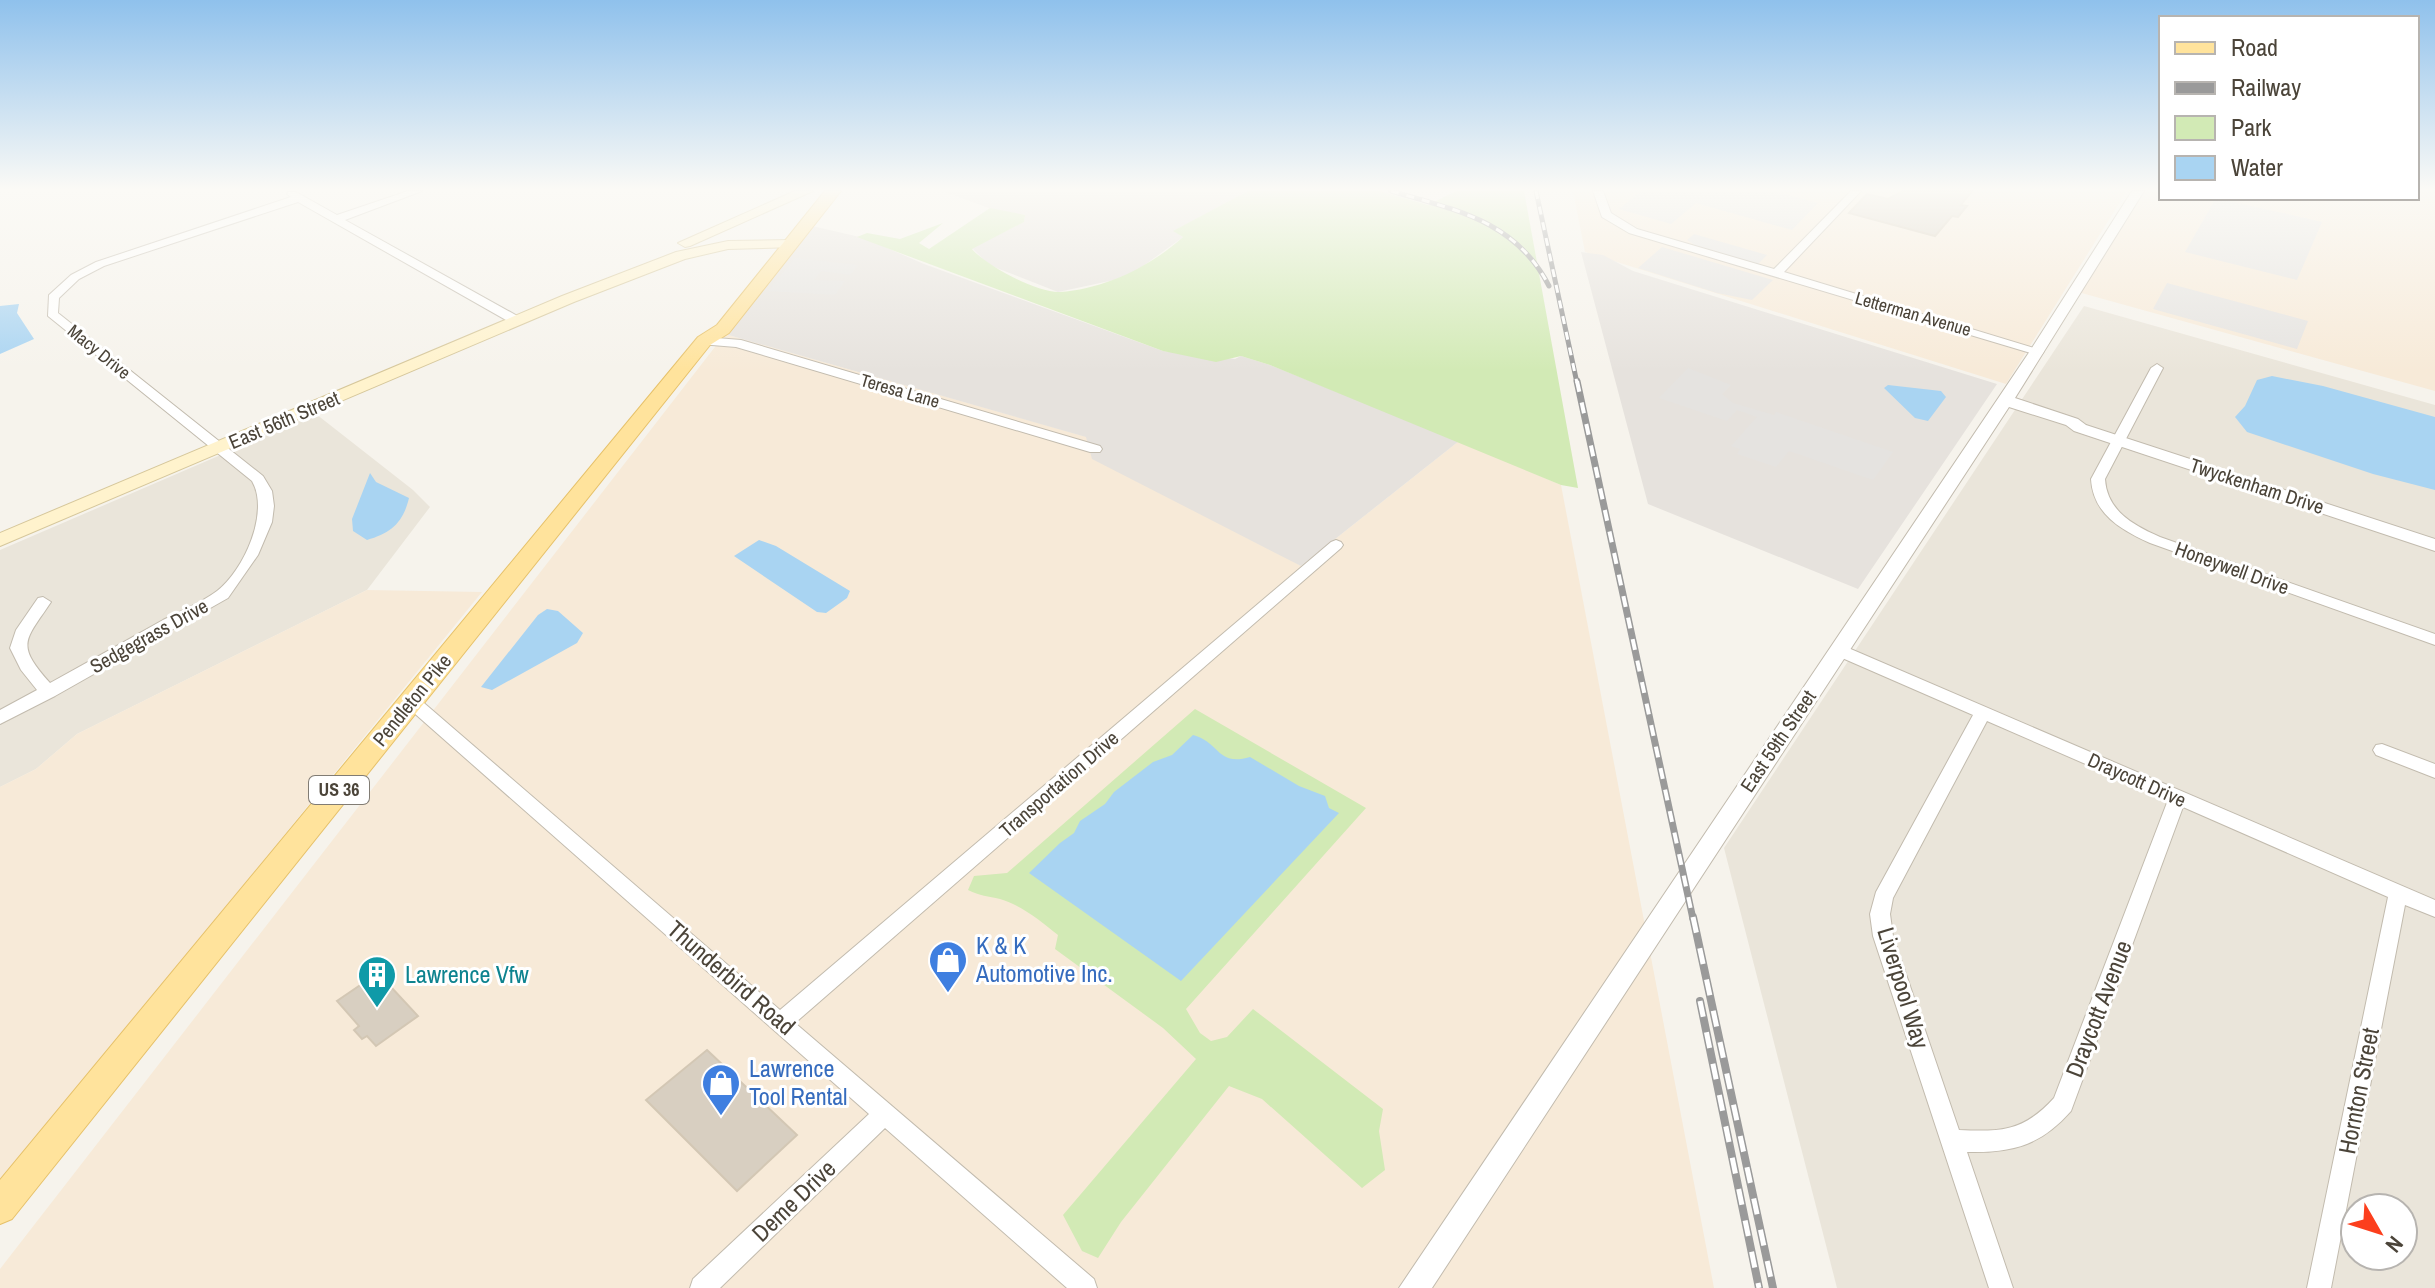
<svg xmlns="http://www.w3.org/2000/svg" width="2435" height="1288" viewBox="0 0 2435 1288" font-family="'Archivo Narrow',sans-serif">
  <rect width="100%" height="100%" fill="#f6f3ec"/>
  <path fill="#eae5da" fill-rule="evenodd" d="M2084,306L2435,405V1288H1837L1724,848ZM2355,1208H2403V1256H2355Z
    M316,414L413,490L430,507L367,590L77,734L36,769L0,787V550Z"/>
  <path fill="#f7ead8" d="M1573,191H2127L2006,384L1585,252Z
    M2141,191H2161V198L2363,199L2417,198V191H2435V391L2078,292Z
    M725,334L1087,437L1301,566L1459,441L1561,485L1714,1288H0V1269Z
    M367,590L482,592L0,1184V787L36,769L77,734Z"/>
  <path fill="#e6e2dd" d="M942,191H1248L1174,231L1183,237L1139,269L1119,279L1058,292L989,265L972,248L1024,222L1025,215L1000,212Z
    M812,226L864,238L924,264L1163,351L1235,359L1241,356L1270,365L1459,441L1301,566L1092,459L1086,437L725,334Z
    M1581,252L1603,255L1633,271L1997,384L1858,589L1648,504Z"/>
  <path fill="#d2eab5" d="M1248,191H1380L1428,205L1456,191H1524L1578,488L1561,485L1270,365L1241,356L1216,362L1163,351L857,237L867,233L900,239L943,223L919,243L929,249L990,208L1025,215L1024,222L972,249C987,266 1037,293 1060,292C1104,289 1150,267 1183,237L1173,231Z
    M1195,709L1366,808L1186,1009L1200,1033L1211,1041L1227,1037L1253,1009L1383,1109L1379,1131L1385,1170L1362,1188L1262,1099L1229,1086L1121,1222L1098,1258L1082,1251L1063,1215L1196,1059L1163,1028L1055,949L1058,935C1041,921 1021,905 1000,899C988,896 980,896 968,890L974,876L1007,873Z"/>
  <path fill="#e5e3e0" d="M1641,191H1772L1818,203L1792,230L1696,203L1671,224L1619,209Z
    M2216,198L2322,222L2297,280L2185,252Z
    M1694,234L1767,255L1758,264L1696,246L1687,240Z
    M1662,247L1773,280L1752,300L1717,293L1638,268Z
    M795,258L858,265L850,275L821,271L814,280L845,281L835,295L768,291Z
    M2167,283L2308,321L2297,349L2153,309Z
    M1688,368L1731,385L1722,394L1733,403L1774,415L1776,412L1893,452L1873,480L1789,451L1776,467L1737,454L1740,449L1731,446L1757,417L1737,410L1727,421L1659,398Z"/>
  <path fill="#a9d4f2" d="M19,304L17,313L34,339L0,354V306Z
    M2272,376L2323,386L2435,417V490L2373,474L2247,432L2235,417L2245,406L2257,380Z
    M1888,385L1941,391L1946,397L1928,421L1915,418L1884,388Z
    M370,473L376,482L409,498C403,523 391,533 367,540L353,531L352,519Z
    M759,540L776,546L850,591L847,598L826,613L817,612L734,556Z
    M547,609L558,611L583,633L577,643L492,690L481,687L538,615Z
    M1193,735C1220,742 1217,767 1250,757L1299,786L1325,796L1329,808L1339,813L1181,981L1029,873L1060,843L1074,833L1080,821L1105,804L1114,792L1153,762L1172,755Z"/>
  <path fill="#d8cfc1" stroke="#d3c7b4" stroke-width="2" d="M1903,191H1972L1961,205L1967,206L1958,217L1952,216L1935,236L1849,213L1867,194L1888,199Z
    M378,973L418,1016L376,1046L367,1036L362,1039L354,1030L359,1026L337,1001Z
    M707,1050L797,1135L737,1191L646,1100Z"/>
  <g fill="none" stroke-linecap="round" stroke-linejoin="round">
    <g stroke="#c2bbae" stroke-width="2">
      <path id="minor" d="M408,191H422L345,220L521,318V324H513L298,202L104,266L79,279L59,298L58,313L263,476L272,491L274,506L272,522L258,555L228,598L55,696L0,724V710L37,690L21,670L10,648L16,630L38,598L43,597L51,602C25,641 15,644 50,683C88,662 126,641 163,620C181,611 201,603 217,591C244,570 270,512 252,481L48,316L49,295L71,275L96,262L291,197L287,194L288,192H296L337,215Z
        M1593,191H1603L1611,213L1637,229L1774,269L1851,191H1861L1784,272L2044,351L2042,354H2034L1629,233L1602,217Z
        M704,337L741,340L1100,446L1102,449L1100,452H1090L736,347L700,344L698,341Z
        M2157,364L2163,368L2105,479C2107,511 2133,525 2160,537L2435,634V645L2150,543C2121,530 2093,514 2091,479L2151,368Z
        M1336,540L1341,542L1343,545L1341,548L795,1023L1094,1279L1097,1288H1067L885,1128L720,1288H690L693,1279L869,1114L405,705L403,701L405,697H417L780,1010L1331,542Z
        M1839,644L2435,900V917L2405,905L2331,1288H2307L2388,897L2183,807L2071,1111C2040,1146 2012,1153 1967,1152L2013,1288H1989L1873,936L1870,914L1876,892L1973,715L1833,654L1831,650ZM1987,721L2168,800L2054,1098C2024,1131 2002,1132 1959,1130L1893,936L1890,914L1893,898Z
        M2382,744L2435,764V778L2376,755L2373,750L2376,745Z"/>
    </g>
    <g stroke="#c2bbae" stroke-width="2">
      <path id="tertiary" d="M2132,191H2144L2015,398L2078,419L2086,425L2435,539V551L2074,431L2066,425L2009,407L1432,1288H1399L2030,351Z"/>
    </g>
    <g stroke="#d6c79b" stroke-width="2">
      <path id="secondary" d="M795,191H813L690,246L685,247L678,243Z
        M791,240L798,244L796,247L728,249L685,259L574,302L0,546V533L562,296L676,252L728,241Z"/>
    </g>
    <g stroke="#e6c16a" stroke-width="2">
      <path id="primary" d="M825,191H841L729,333L710,345L12,1219L0,1224V1180L698,337L717,325Z"/>
    </g>
    <use href="#minor" fill="#fff" fill-rule="evenodd"/>
    <use href="#tertiary" fill="#fff" fill-rule="evenodd"/>
    <use href="#secondary" fill="#fff3cd" fill-rule="evenodd"/>
    <use href="#primary" fill="#ffe39c" fill-rule="evenodd"/>
    <g stroke="#9a9a9a" stroke-width="5">
      <path id="rail-far2" d="M1391,191C1456,210 1516,221 1549,286
        M1536,191L1577,383"/>
    </g>
    <g stroke="#9a9a9a" stroke-width="7">
      <path id="rail-far1" d="M1577,381L1693,919"/>
    </g>
    <g stroke="#9a9a9a" stroke-width="8">
      <path id="rail" d="M1693,917L1773,1288
        M1700,1001L1759,1288"/>
    </g>
    <use href="#rail-far2" stroke="#fff" stroke-width="3" stroke-dasharray="8" stroke-linecap="butt"/>
    <use href="#rail-far1" stroke="#fff" stroke-width="4" stroke-dasharray="11" stroke-linecap="butt"/>
    <use href="#rail" stroke="#fff" stroke-width="5" stroke-dasharray="16" stroke-linecap="butt"/>
  </g>
  <linearGradient id="sky" x2="0" y2="1"><stop stop-color="#8fc1ec"/><stop offset="0.51" stop-color="#fbfaf6"/><stop offset="1" stop-color="#fbfaf6" stop-opacity="0"/></linearGradient>
  <rect width="2435" height="371" fill="url(#sky)"/>
  <defs>
    <g id="shop-pin" transform="scale(2)"><path d="M0 17L-7.5 6A9.5 9.5 0 1 1 7.5 6Z" fill="#3f7fe0" stroke="#fff"/><path d="M-5-2.5h2.3a2.7 3.5 0 0 1 5.4 0H5L5.5 6h-11ZM-1.5-2.5h3a1.5 2.3 0 0 0-3 0Z" fill="#fff"/></g>
    <g id="building-pin" transform="scale(2)"><path d="M0 17L-7.5 6A9.5 9.5 0 1 1 7.5 6Z" fill="#0f9aa8" stroke="#fff"/><path d="M-4-6H4V6H1V3H-1V6H-4ZM-2.5-4.3h1.7v1.8h-1.7ZM.8-4.3h1.7v1.8H.8ZM-2.5-1h1.7V.8h-1.7ZM.8-1h1.7V.8H.8Z" fill="#fff"/></g>
  </defs>
  <g fill-rule="evenodd">
    <use href="#shop-pin" x="948" y="960"/>
    <use href="#building-pin" x="377" y="975"/>
    <use href="#shop-pin" x="721" y="1083"/>
  </g>
  <g text-anchor="middle" stroke-width="6" stroke-linejoin="round" paint-order="stroke">
    <g font-size="18" fill="#4b4439" stroke="#fff">
      <text transform="translate(1913 314) rotate(16)" y="6">Letterman Avenue</text>
      <text transform="translate(99 352) rotate(39)" y="6">Macy Drive</text>
      <text transform="translate(900 391) rotate(16)" y="6">Teresa Lane</text>
    </g>
    <rect fill="#fff" stroke="#817c74" stroke-width="2" x="309" y="776" width="60" height="28" rx="6"/>
    <g font-size="18" font-weight="bold" fill="#4b4439">
      <text x="339" y="796">US 36</text>
    </g>
    <g font-size="20" fill="#4b4439" stroke="#fff">
      <text transform="translate(284 420) rotate(-23)" y="7">East 56th Street</text>
      <text transform="translate(2257 486) rotate(18)" y="7">Twyckenham Drive</text>
      <text transform="translate(2232 568) rotate(20)" y="7">Honeywell Drive</text>
      <text transform="translate(149 636) rotate(-29)" y="7">Sedgegrass Drive</text>
      <text transform="translate(412 700) rotate(-51)" y="7">Pendleton Pike</text>
      <text transform="translate(1778 741) rotate(-56)" y="7">East 59th Street</text>
      <text transform="translate(2137 780) rotate(24)" y="7">Draycott Drive</text>
      <text transform="translate(1059 784) rotate(-41)" y="7">Transportation Drive</text>
    </g>
    <g font-size="24" fill="#366cbe" stroke="#fff" text-anchor="start">
      <text x="976" y="954">K &amp; K<tspan x="976" dy="28">Automotive Inc.</tspan></text>
      <text x="749" y="1077">Lawrence<tspan x="749" dy="28">Tool Rental</tspan></text>
    </g>
    <g font-size="24" fill="#0d838f" stroke="#fff" text-anchor="start">
      <text x="405" y="983">Lawrence Vfw</text>
    </g>
    <g font-size="24" fill="#4b4439" stroke="#fff">
      <text transform="translate(731 978) rotate(41)" y="8">Thunderbird Road</text>
      <text transform="translate(1903 988) rotate(73)" y="8">Liverpool Way</text>
      <text transform="translate(2099 1009) rotate(-69)" y="8">Draycott Avenue</text>
      <text transform="translate(2359 1091) rotate(-79)" y="8">Hornton Street</text>
      <text transform="translate(794 1201) rotate(-44)" y="8">Deme Drive</text>
    </g>
  </g>
  <rect x="2159" y="16" width="260" height="184" fill="#ffffff" stroke="#b7b4b0" stroke-width="2"/>
  <rect x="2175" y="42" width="40" height="12" fill="#ffe39c" stroke="#b7b4b0" stroke-width="2"/>
  <text x="2231" y="56" font-size="24" fill="#4b4439">Road</text>
  <rect x="2175" y="82" width="40" height="12" fill="#9a9a9a" stroke="#b7b4b0" stroke-width="2"/>
  <text x="2231" y="96" font-size="24" fill="#4b4439">Railway</text>
  <rect x="2175" y="116" width="40" height="24" fill="#d2eab5" stroke="#b7b4b0" stroke-width="2"/>
  <text x="2231" y="136" font-size="24" fill="#4b4439">Park</text>
  <rect x="2175" y="156" width="40" height="24" fill="#a9d4f2" stroke="#b7b4b0" stroke-width="2"/>
  <text x="2231" y="176" font-size="24" fill="#4b4439">Water</text>
  <g transform="translate(2379 1232) rotate(129)"><circle r="38" fill="#ffffff" stroke="#b7b4b0" stroke-width="2"/>
  <path d="M0-6L14 30L0 20L-14 30Z" fill="#fc3f1d"/>
  <text y="-12" font-size="22" font-weight="bold" text-anchor="middle" fill="#4b4439">N</text>
  </g>
</svg>
